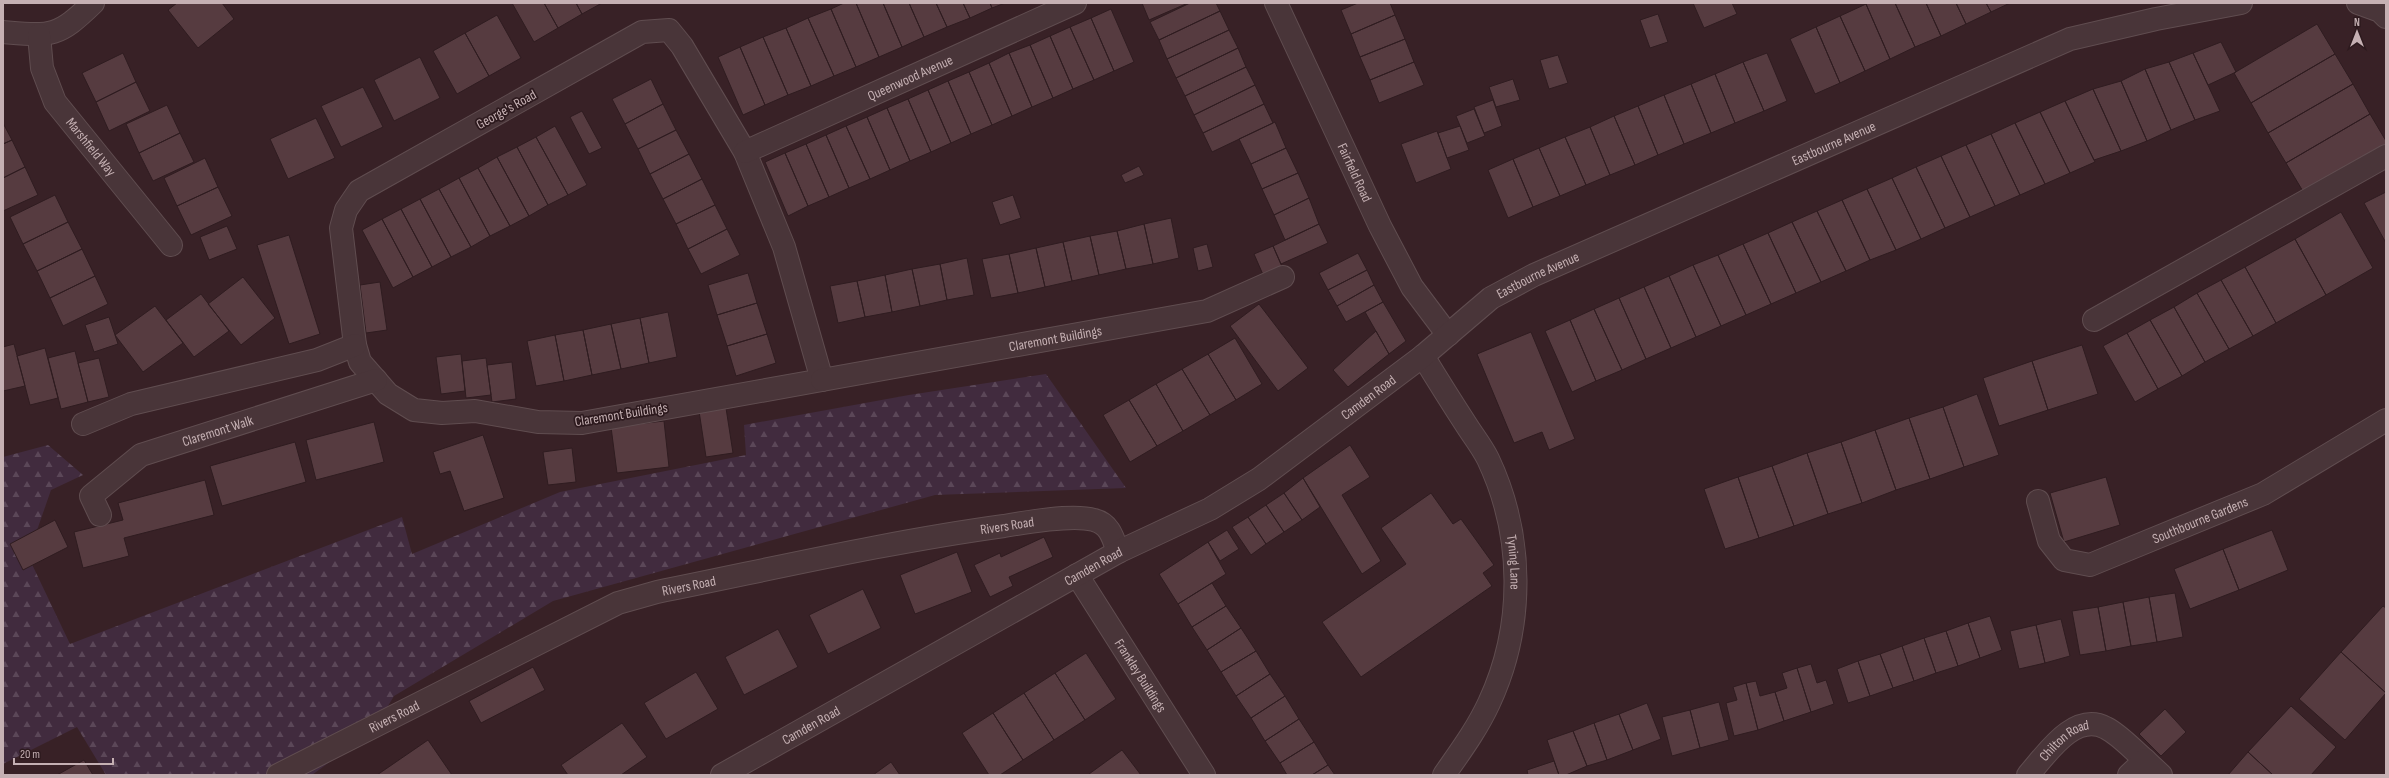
<svg xmlns="http://www.w3.org/2000/svg" width="2389" height="778" viewBox="0 0 2389 778" font-family="'Sofia Sans Condensed',sans-serif">
  <defs>
    <pattern id="forest-firs" width="22" height="20" patternUnits="userSpaceOnUse"><rect width="22" height="20" fill="#412b3e"/><path d="M5 1l3.5 6h-7zM16 11l3.5 6h-7z" fill="#5b4758"/></pattern>
  </defs>
  <rect width="100%" height="100%" fill="#382126"/>
  <path fill="url(#forest-firs)" d="M1046,374L1126,488L935,495L553,601L394,696L374,729L312,775H106L77,727L3,764V457L48,445L83,475L51,490L28,556L70,644L402,517L412,554L560,492L746,455L744,425L909,395Z"/>
  <path fill="#563b40" stroke="#2f1c20" d="M177,3H222L234,19L198,48L168,10Z
    M512,3H544L558,28L534,42Z
    M544,3H576L582,14L558,28Z
    M576,3H602L582,14Z
    M844,3H856L879,57L856,67L831,9Z
    M856,3H883L902,47L879,57Z
    M883,3H909L924,37L902,47Z
    M909,3H936L947,27L924,37Z
    M936,3H963L970,18L947,27Z
    M963,3H990L992,8L970,18Z
    M990,3H1005L992,8Z
    M1142,3H1188L1149,20Z
    M1190,3H1216L1220,11L1159,40L1150,22Z
    M1358,3H1390L1395,15L1351,34L1341,10Z
    M1693,3H1732L1737,14L1704,28Z
    M1868,3H1895L1915,47L1890,59L1866,4Z
    M1895,3H1926L1941,36L1915,47Z
    M1926,3H1956L1966,24L1941,36Z
    M1956,3H1986L1991,12L1966,24Z
    M1986,3H2010L1991,12Z
    M1866,4L1890,59L1865,71L1840,16Z
    M831,9L856,67L834,76L808,18Z
    M1111,9L1134,62L1114,71L1091,18Z
    M1220,11L1229,30L1167,59L1159,40Z
    M1658,14L1668,42L1650,48L1640,20Z
    M497,15L521,58L489,76L465,33Z
    M1395,15L1405,39L1360,57L1351,34Z
    M1840,16L1865,71L1840,83L1816,27Z
    M808,18L834,76L811,86L786,28Z
    M1091,18L1114,71L1094,80L1070,27Z
    M2317,24L2335,54L2251,103L2234,73Z
    M1070,27L1094,80L1073,89L1050,36Z
    M1816,27L1840,83L1815,94L1790,39Z
    M786,28L811,86L788,95L763,37Z
    M1229,30L1238,48L1176,78L1167,59Z
    M465,33L489,76L457,94L433,51Z
    M1050,36L1073,89L1053,98L1030,45Z
    M763,37L788,95L765,105L740,47Z
    M1405,39L1414,62L1370,80L1360,57Z
    M2221,42L2236,72L2208,85L2193,53Z
    M1030,45L1053,98L1032,107L1009,53Z
    M740,47L765,105L743,115L718,57Z
    M1238,48L1246,67L1185,96L1176,78Z
    M123,53L136,82L96,102L82,73Z
    M1009,53L1032,107L1012,116L989,63Z
    M1767,53L1787,101L1764,111L1743,62Z
    M2193,53L2220,111L2195,120L2169,62Z
    M2335,54L2353,84L2268,133L2251,103Z
    M1558,55L1568,83L1549,89L1540,60Z
    M420,57L440,98L394,121L374,80Z
    M1414,62L1424,85L1379,103L1370,80Z
    M1743,62L1764,111L1735,123L1715,74Z
    M2169,62L2195,120L2171,130L2145,69Z
    M989,63L1012,116L992,125L969,72Z
    M1246,67L1255,85L1194,115L1185,96Z
    M2145,69L2171,130L2147,141L2121,81Z
    M969,72L992,125L971,134L948,81Z
    M1715,74L1735,123L1711,133L1691,84Z
    M651,79L663,104L625,124L612,99Z
    M1513,79L1520,100L1496,107L1489,87Z
    M948,81L971,134L951,143L928,90Z
    M2121,81L2147,141L2121,151L2093,89Z
    M136,82L150,111L109,131L96,102Z
    M1691,84L1711,133L1684,144L1664,95Z
    M2353,84L2370,114L2286,163L2268,133Z
    M1255,85L1264,104L1203,133L1194,115Z
    M363,87L383,127L341,147L321,106Z
    M2093,89L2121,151L2094,160L2065,101Z
    M928,90L951,143L931,152L908,99Z
    M1664,95L1684,144L1658,155L1638,106Z
    M908,99L931,152L910,161L887,108Z
    M1493,100L1502,126L1484,133L1474,107Z
    M2065,101L2095,162L2070,173L2040,112Z
    M663,104L676,130L638,149L625,124Z
    M1264,104L1273,123L1212,152L1203,133Z
    M167,105L180,133L139,153L126,124Z
    M1638,106L1658,155L1635,165L1614,116Z
    M887,108L910,161L890,170L867,117Z
    M1474,109L1485,136L1467,143L1456,116Z
    M582,111L602,148L589,154L570,117Z
    M2040,112L2070,173L2045,184L2015,123Z
    M2370,114L2386,141V146L2304,193L2286,163Z
    M1614,116L1635,165L1610,175L1590,127Z
    M867,117L890,170L870,179L846,126Z
    M316,118L335,158L288,179L270,139Z
    M1275,122L1286,148L1251,164L1239,139Z
    M3,123L12,140L3,144Z
    M2015,123L2045,184L2020,195L1991,134Z
    M555,126L587,185L568,195L536,137Z
    M846,126L870,179L849,188L826,135Z
    M1460,126L1469,150L1447,158L1438,133Z
    M1590,127L1610,175L1586,185L1565,137Z
    M676,130L689,154L650,174L638,149Z
    M1437,131L1451,169L1416,183L1401,144Z
    M180,133L194,162L153,181L139,153Z
    M1991,134L2020,195L1995,206L1966,145Z
    M826,135L849,188L829,197L806,144Z
    M536,137L568,195L548,205L517,147Z
    M1565,137L1586,185L1560,196L1539,148Z
    M12,140L25,167L3,178V144Z
    M806,144L829,197L808,206L785,153Z
    M1966,145L1995,206L1970,217L1941,156Z
    M517,147L548,205L529,216L497,157Z
    M1286,148L1298,173L1262,189L1251,164Z
    M1539,148L1560,196L1533,207L1513,159Z
    M785,153L808,206L788,216L765,162Z
    M689,154L702,179L663,199L650,174Z
    M1941,156L1970,217L1945,228L1916,167Z
    M497,157L529,216L510,226L478,168Z
    M205,158L218,187L177,206L164,178Z
    M1513,159L1533,207L1508,218L1488,170Z
    M1139,166L1144,175L1125,183L1121,175Z
    M25,167L38,195L3,211V178Z
    M1916,167L1945,228L1921,239L1892,178Z
    M478,168L510,226L490,236L459,178Z
    M1298,173L1309,198L1274,215L1262,189Z
    M459,178L490,236L471,247L439,189Z
    M1892,178L1921,239L1896,250L1867,189Z
    M702,179L715,205L676,224L663,199Z
    M218,187L232,216L191,235L177,206Z
    M439,189L471,247L451,257L420,199Z
    M1867,189L1896,250L1870,260L1842,200Z
    M2386,192V243L2364,203Z
    M55,195L68,222L23,244L10,217Z
    M1013,195L1021,218L1000,225L992,202Z
    M1309,198L1319,224L1285,240L1274,215Z
    M420,199L451,257L432,267L401,209Z
    M1842,200L1870,260L1846,271L1817,211Z
    M715,205L727,229L688,249L676,224Z
    M401,209L432,267L413,277L382,219Z
    M1817,211L1846,271L1821,282L1792,222Z
    M2341,212L2373,268L2326,295L2295,239Z
    M1171,218L1179,258L1153,264L1144,224Z
    M382,219L413,277L393,288L362,230Z
    M68,222L82,249L37,271L23,244Z
    M1792,222L1821,282L1796,293L1768,233Z
    M1144,224L1153,264L1126,269L1117,231Z
    M1319,224L1328,243L1281,264L1273,246Z
    M227,226L237,249L209,260L200,237Z
    M727,229L740,255L701,274L688,249Z
    M1117,231L1126,269L1099,275L1090,236Z
    M1768,233L1796,293L1771,304L1743,244Z
    M289,235L320,334L289,344L257,245Z
    M1090,236L1099,275L1072,281L1063,242Z
    M2295,239L2326,295L2276,323L2245,267Z
    M1063,242L1072,281L1045,287L1036,248Z
    M1207,244L1213,267L1198,271L1193,248Z
    M1743,244L1771,304L1746,315L1718,255Z
    M1273,246L1283,269L1264,277L1254,254Z
    M1036,248L1045,287L1018,293L1009,254Z
    M82,249L95,276L50,298L37,271Z
    M1358,253L1367,270L1328,290L1319,273Z
    M1009,254L1018,293L991,298L982,259Z
    M1718,255L1746,315L1721,326L1693,265Z
    M967,258L974,295L947,300L940,264Z
    M940,264L947,300L920,306L912,269Z
    M1693,265L1721,326L1696,337L1669,276Z
    M2245,267L2276,323L2253,336L2221,280Z
    M912,269L920,306L892,312L885,275Z
    M1367,270L1374,285L1337,306L1328,290Z
    M748,273L757,303L717,315L708,285Z
    M885,275L892,312L865,317L857,281Z
    M95,276L108,304L63,326L50,298Z
    M1669,276L1696,337L1671,348L1644,287Z
    M243,277L275,318L241,345L208,304Z
    M2221,280L2253,336L2229,349L2197,293Z
    M857,281L865,317L838,323L830,286Z
    M380,282L387,330L366,333L360,285Z
    M1374,285L1383,302L1346,322L1337,306Z
    M1644,287L1671,348L1646,359L1619,298Z
    M2197,293L2229,349L2205,362L2174,307Z
    M201,294L229,331L194,357L166,320Z
    M1619,298L1646,359L1622,370L1594,309Z
    M1383,302L1406,341L1389,354L1365,312Z
    M757,303L767,334L727,346L717,315Z
    M1259,304L1308,368L1278,391L1230,326Z
    M155,306L183,343L143,372L115,335Z
    M2174,307L2205,362L2182,376L2150,320Z
    M1594,309L1622,370L1596,381L1570,320Z
    M668,312L677,357L649,363L640,318Z
    M109,317L118,344L94,352L85,325Z
    M640,318L649,363L621,369L611,324Z
    M1570,320L1596,381L1572,392L1545,331Z
    M2150,320L2182,376L2158,389L2127,333Z
    M611,324L621,369L592,375L583,330Z
    M583,330L592,375L564,381L555,335Z
    M1376,331L1389,354L1348,387L1333,370Z
    M1531,332L1575,439L1549,450L1542,432L1514,443L1477,354Z
    M2127,333L2158,389L2135,402L2103,346Z
    M767,334L776,363L736,376L727,346Z
    M555,335L564,381L536,386L527,341Z
    M1235,338L1262,384L1236,400L1208,354Z
    M14,344L25,386L3,391V347Z
    M2082,345L2098,394L2048,410L2032,361Z
    M45,348L58,398L30,405L17,356Z
    M75,351L88,402L61,409L48,358Z
    M461,354L465,391L441,394L436,357Z
    M1208,354L1236,400L1210,415L1182,369Z
    M99,358L109,397L88,402L78,363Z
    M486,358L491,395L466,398L462,361Z
    M2032,361L2048,410L1999,426L1983,378Z
    M512,362L516,399L492,402L487,365Z
    M1182,369L1210,415L1183,431L1156,384Z
    M1156,384L1183,431L1157,446L1129,400Z
    M1977,394L1999,455L1964,467L1943,407Z
    M1129,400L1157,446L1130,462L1103,415Z
    M1943,407L1964,467L1930,479L1909,418Z
    M726,408L733,453L706,457L699,411Z
    M1909,418L1930,479L1896,490L1875,430Z
    M664,421L669,467L617,473L611,427Z
    M374,422L384,462L316,480L306,440Z
    M1875,430L1896,490L1862,503L1841,442Z
    M483,435L504,498L464,511L450,471L440,474L433,452Z
    M295,442L306,482L222,506L210,466Z
    M1841,442L1862,503L1828,514L1807,453Z
    M1350,445L1370,477L1342,495L1381,561L1362,574L1303,478Z
    M572,448L576,482L548,485L543,452Z
    M1807,453L1828,514L1794,526L1772,466Z
    M1772,466L1794,526L1759,538L1738,477Z
    M1738,477L1759,538L1725,549L1704,489Z
    M2106,477L2120,525L2064,542L2050,493Z
    M1303,478L1320,507L1302,520L1284,493Z
    M205,480L214,515L124,538L129,556L83,568L74,532L123,520L118,503Z
    M1284,493L1302,520L1284,532L1266,505Z
    M1431,493L1453,524L1461,519L1494,565L1483,573L1492,586L1361,677L1322,622L1406,564L1381,528Z
    M1266,505L1284,532L1266,544L1248,517Z
    M1248,517L1266,544L1251,555L1232,527Z
    M55,520L68,547L23,570L10,544Z
    M1227,530L1239,549L1220,561L1208,542Z
    M2272,530L2288,570L2239,590L2223,549Z
    M1044,537L1053,557L1009,577L1013,586L990,597L974,565L1000,553L1001,557Z
    M1208,542L1226,574L1178,604L1159,574Z
    M2223,549L2239,590L2190,609L2174,569Z
    M957,552L972,592L915,614L900,575Z
    M1212,583L1226,606L1192,627L1178,604Z
    M863,589L881,628L828,654L809,615Z
    M2175,593L2183,637L2157,642L2149,597Z
    M2149,597L2157,642L2131,646L2123,602Z
    M2123,602L2131,646L2106,651L2098,607Z
    M1226,606L1241,628L1207,650L1192,627Z
    M2383,606L2386,608V693L2341,652Z
    M2098,607L2106,651L2080,655L2072,611Z
    M1990,616L2002,650L1980,658L1968,623Z
    M2061,619L2070,656L2045,663L2036,625Z
    M1968,623L1980,658L1958,666L1946,631Z
    M2036,625L2045,663L2019,669L2010,631Z
    M1241,628L1256,651L1221,672L1207,650Z
    M778,629L798,667L744,695L725,657Z
    M1946,631L1958,666L1936,673L1924,638Z
    M1924,638L1936,673L1914,681L1902,646Z
    M1902,646L1914,681L1893,688L1880,654Z
    M1256,651L1270,674L1236,696L1221,672Z
    M2341,652L2386,693L2345,740L2299,699Z
    M1086,653L1116,699L1085,720L1055,673Z
    M1880,654L1893,688L1870,696L1858,661Z
    M1858,661L1870,696L1848,703L1837,669Z
    M1811,664L1817,683L1826,680L1834,704L1811,712L1797,668Z
    M533,667L545,690L481,723L469,701Z
    M1797,668L1811,712L1784,721L1775,692L1787,688L1782,673Z
    M696,672L718,709L666,739L644,703Z
    M1055,673L1085,720L1054,740L1024,693Z
    M1270,674L1285,696L1251,718L1236,696Z
    M1756,681L1760,696L1775,692L1784,721L1758,730L1746,683Z
    M1746,683L1758,730L1734,736L1726,703L1737,700L1733,687Z
    M1024,693L1054,740L1023,760L993,713Z
    M1285,696L1299,719L1265,741L1251,718Z
    M1719,702L1729,740L1700,748L1690,710Z
    M1647,703L1661,739L1633,750L1619,714Z
    M2291,706L2336,747L2311,775H2273L2248,752Z
    M2165,709L2186,732L2161,756L2139,734Z
    M1690,710L1700,748L1672,756L1662,717Z
    M993,713L1023,760L1000,775H989L962,733Z
    M1619,714L1633,750L1607,760L1594,723Z
    M1299,719L1314,742L1280,763L1265,741Z
    M622,723L647,757L621,775H568L561,765Z
    M1594,723L1607,760L1587,766L1573,731Z
    M1573,731L1587,766L1566,775H1559L1547,740Z
    M428,740L452,775H377Z
    M1314,742L1328,765L1312,775H1287L1280,763Z
    M1122,750L1141,775H1090L1089,774Z
    M2248,752L2273,775H2228Z
    M84,760L93,775H57Z
    M1554,761L1559,775H1528L1527,770Z
    M891,762L900,775H873Z
    M1328,765L1335,775H1312Z"/>
  <g fill="none" stroke-linecap="round" stroke-linejoin="round">
    <g stroke="#604d50" stroke-width="24">
      <g id="street">
        <path id="s1" d="M1276,3L1380,226L1412,287L1448,335"/>
        <path d="M2358,3L2380,11L2386,17"/>
        <path d="M669,30L682,46L745,152L784,247L822,380L582,423L538,422L475,411L442,413L414,410L388,394L360,362L355,345L341,228L346,210L359,191L642,32Z"/>
        <path d="M3,32C51,36 57,38 93,3"/>
        <path id="s2" d="M39,35L42,68L55,102L171,245"/>
        <path id="s3" d="M745,152L1075,3"/>
        <path d="M2094,320L2386,156"/>
        <path id="s4" d="M1423,356C1437,379 1452,403 1467,426C1474,437 1482,447 1488,459C1524,535 1525,626 1489,703C1477,729 1460,752 1444,775"/>
        <path id="s5" d="M822,380L1207,311L1283,277"/>
        <path d="M83,424L131,404L317,360L355,345"/>
        <path id="s6" d="M2038,501L2049,541L2064,560L2090,565L2263,494L2386,420"/>
        <path id="s7" d="M100,515L91,496L141,455L376,380"/>
        <path id="s8" d="M1077,575L1204,775"/>
        <path id="s9" d="M278,775L618,603L657,592C772,569 887,542 1004,526C1027,522 1073,514 1094,520C1110,524 1113,538 1118,552"/>
        <path id="s10" d="M722,775L1118,552L1210,509L1259,479L1423,356L1491,298L1534,275L2070,39L2156,19L2241,3"/>
        <path id="s11" d="M2028,775C2046,755 2074,711 2106,728C2120,735 2133,750 2145,760"/>
        <path d="M2129,775L2145,760L2161,775"/>
      </g>
    </g>
    <use href="#street" stroke="#493539" stroke-width="22"/>
  </g>
  <g text-anchor="middle" stroke-width="3.5" stroke-linejoin="round" paint-order="stroke">
    <g font-size="14" fill="#c5b0b3" stroke="#2d1a1e">
      <text dy="5" stroke="none"><textPath href="#s3" startOffset="181">Queenwood Avenue</textPath></text>
      <text transform="translate(506 109) rotate(-29)" y="5">George's Road</text>
      <text dy="5" stroke="none"><textPath href="#s10" startOffset="1284">Eastbourne Avenue</textPath></text>
      <text dy="5" stroke="none"><textPath href="#s2" startOffset="127">Marshfield Way</textPath></text>
      <text dy="5" stroke="none"><textPath href="#s1" startOffset="187">Fairfield Road</textPath></text>
      <text dy="5" stroke="none"><textPath href="#s10" startOffset="960">Eastbourne Avenue</textPath></text>
      <text dy="5" stroke="none"><textPath href="#s5" startOffset="237">Claremont Buildings</textPath></text>
      <text dy="5" stroke="none"><textPath href="#s10" startOffset="750">Camden Road</textPath></text>
      <text transform="translate(621 414) rotate(-9)" y="5">Claremont Buildings</text>
      <text dy="5" stroke="none"><textPath href="#s7" startOffset="166">Claremont Walk</textPath></text>
      <text dy="5" stroke="none"><textPath href="#s6" startOffset="211">Southbourne Gardens</textPath></text>
      <text dy="5" stroke="none"><textPath href="#s9" startOffset="778">Rivers Road</textPath></text>
      <text dy="5" stroke="none"><textPath href="#s4" startOffset="229">Tyning Lane</textPath></text>
      <text dy="5" stroke="none"><textPath href="#s10" startOffset="426">Camden Road</textPath></text>
      <text dy="5" stroke="none"><textPath href="#s9" startOffset="454">Rivers Road</textPath></text>
      <text dy="5" stroke="none"><textPath href="#s8" startOffset="119">Frankley Buildings</textPath></text>
      <text dy="5" stroke="none"><textPath href="#s9" startOffset="130">Rivers Road</textPath></text>
      <text dy="5" stroke="none"><textPath href="#s10" startOffset="102">Camden Road</textPath></text>
      <text dy="5" stroke="none"><textPath href="#s11" startOffset="51">Chilton Road</textPath></text>
    </g>
  </g>
  <rect width="2389" height="778" fill="none" stroke="#c5b0b3" stroke-width="8"/>
  <g transform="translate(2357 32)" stroke="#2d1a1e" stroke-width="3" paint-order="stroke">
  <path d="M0-3L7 15L0 10L-7 15Z" fill="#c5b0b3"/>
  <text y="-6" font-size="11" font-weight="bold" text-anchor="middle" fill="#c5b0b3">N</text>
  </g>
  <path d="M14 758v6h99v-6" fill="none" stroke="#c5b0b3" stroke-width="2"/>
  <text x="20" y="758" font-size="12" fill="#c5b0b3" stroke="#2d1a1e" stroke-width="3" paint-order="stroke">20 m</text>
</svg>
